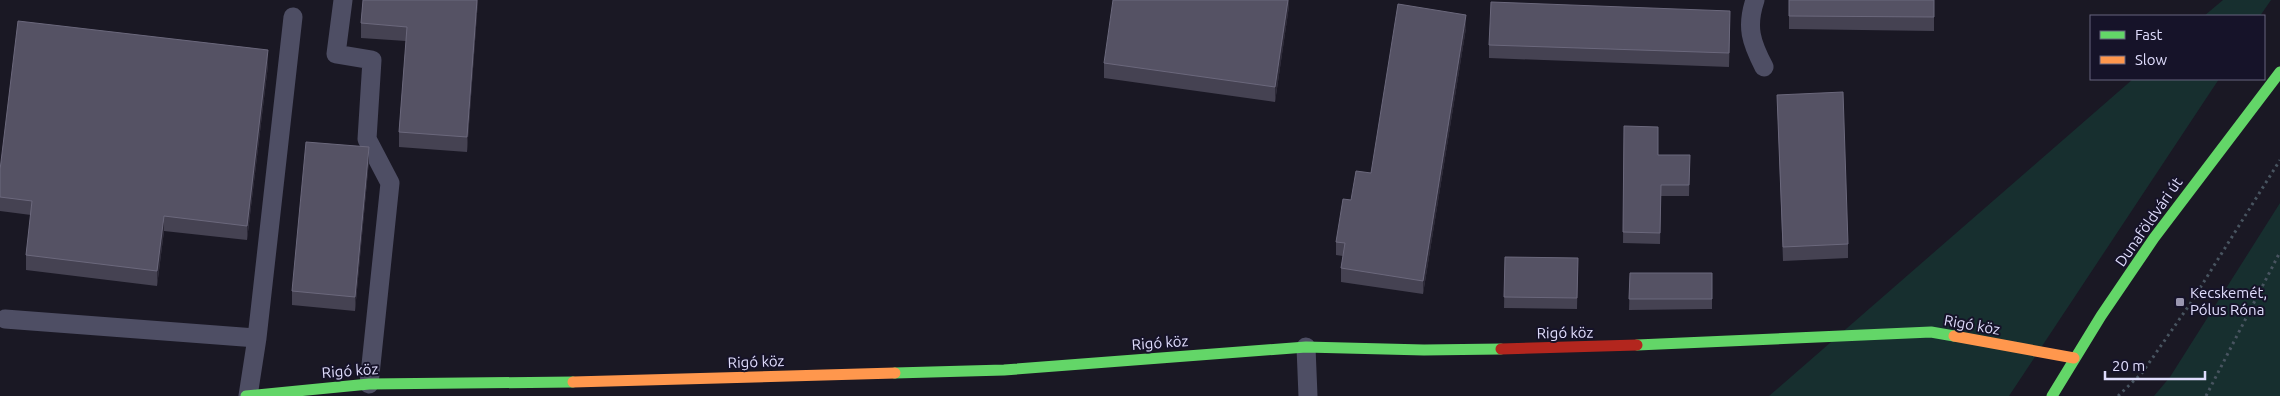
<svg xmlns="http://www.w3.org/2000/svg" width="2280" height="396" viewBox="0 0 2280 396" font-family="Ubuntu,sans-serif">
  <rect width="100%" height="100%" fill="#1a1824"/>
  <path fill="#172f2f" d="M2223,0H2271L2260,16H2204Z
    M2133,79H2219L2009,396H1769Z
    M2280,203V396H2154L2170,377Z"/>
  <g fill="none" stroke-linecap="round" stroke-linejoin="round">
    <path stroke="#485460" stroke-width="3" stroke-dasharray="2.5 4" stroke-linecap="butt" d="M2118,396L2142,373L2190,304L2280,160
      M2206,396L2280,252"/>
    <path stroke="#4e4e64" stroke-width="19" d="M343,0L336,54L372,60L367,139L390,183L369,384
      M1755,0C1746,27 1751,42 1764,67
      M5,319L257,338
      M1306,347L1308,396
      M248,396L257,338L293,17"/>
    <path stroke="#63d668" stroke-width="11" d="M1637,345L1931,332L1954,336
      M895,373L1004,370L1306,347L1424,350L1501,349
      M246,396L369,384L573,382
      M2052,396L2101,316L2154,238L2280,72"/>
    <path stroke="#ff974d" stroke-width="11" d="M1954,336L2074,358
      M573,382L895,373"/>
    <path stroke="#b3261e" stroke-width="11" d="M1501,349L1637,345"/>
  </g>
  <path fill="#454252" d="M363,0H478L467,152L399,147V132L406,41L361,38V23Z
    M1289,0V6L1275,102L1104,78V63Z
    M1789,0H1934V31L1789,29Z
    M1730,24L1729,67L1489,58V45Z
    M1466,28L1423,294L1341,282V268L1343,256L1336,255V242L1351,200L1371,173Z
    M268,65L247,240L164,231L157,286L26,270V255L31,215L0,211V170Z
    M1777,95L1848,244V258L1783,261Z
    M1624,126L1658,155H1690L1689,196H1661L1660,244L1623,243Z
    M369,160L355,311L292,305V291Z
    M1505,257L1578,258L1577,309L1504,308Z
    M1630,273H1712V309L1629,310Z"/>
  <path fill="#2d2a38" d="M477,0H478L467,152V137Z
    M1288,0H1289V6L1275,102V87Z
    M1730,11V24L1729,67V53Z
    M1466,15V28L1423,294V281Z
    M268,50V65L247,240V226Z
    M369,147V160L355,311V297Z
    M164,216V231L157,286V271Z"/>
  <path fill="#555264" stroke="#6b687c" d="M363,0H477L467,137L399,132L407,27L361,23Z
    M1113,0H1288L1275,87L1104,63Z
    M1789,0H1934V17L1789,16Z
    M1491,2L1730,11L1729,53L1489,45Z
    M1398,4L1466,15L1423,281L1341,268L1345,243L1336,242L1343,199L1351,200L1356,171L1371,173Z
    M18,21L268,50L247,226L164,216L157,271L26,255L32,201L0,197V170Z
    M1843,92L1848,244L1783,247L1777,95Z
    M1624,126L1658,127V155H1690L1689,185H1661L1660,233L1623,232Z
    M306,142L369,147L355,297L292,291Z
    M1505,257L1578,258L1577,298L1504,297Z
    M1630,273H1712V299H1629Z"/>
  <rect fill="#9b98b1" stroke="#161329" stroke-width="2" x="2175" y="297" width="10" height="10" rx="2.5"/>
  <g text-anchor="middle" stroke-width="4" stroke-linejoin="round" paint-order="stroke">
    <g font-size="15" fill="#e0ddfd" stroke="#161329">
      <text transform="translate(2149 222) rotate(-55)" y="5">Dunaföldvári út</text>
      <text transform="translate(1972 325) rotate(10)" y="5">Rigó köz</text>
      <text transform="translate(1565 333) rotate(-1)" y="5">Rigó köz</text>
      <text transform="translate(1160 343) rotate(-4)" y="5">Rigó köz</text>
      <text transform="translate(756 362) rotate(-2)" y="5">Rigó köz</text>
      <text transform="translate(350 371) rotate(-4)" y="5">Rigó köz</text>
    </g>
    <g font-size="15" fill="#e0ddfd" stroke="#161329" text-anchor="start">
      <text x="2190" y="298">Kecskemét,<tspan x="2190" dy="17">Pólus Róna</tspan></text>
    </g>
  </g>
  <rect x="2090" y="15" width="175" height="65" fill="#161329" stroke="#67647e"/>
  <rect x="2100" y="31" width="25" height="8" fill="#63d668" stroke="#67647e"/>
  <text x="2135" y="40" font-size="15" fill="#e0ddfd">Fast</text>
  <rect x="2100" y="56" width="25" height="8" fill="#ff974d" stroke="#67647e"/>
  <text x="2135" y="65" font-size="15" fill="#e0ddfd">Slow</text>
  <path d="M2105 371v8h100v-8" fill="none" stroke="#e0ddfd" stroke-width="2.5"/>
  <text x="2112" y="371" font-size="15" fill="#e0ddfd" stroke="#161329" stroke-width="4" paint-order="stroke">20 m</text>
</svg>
